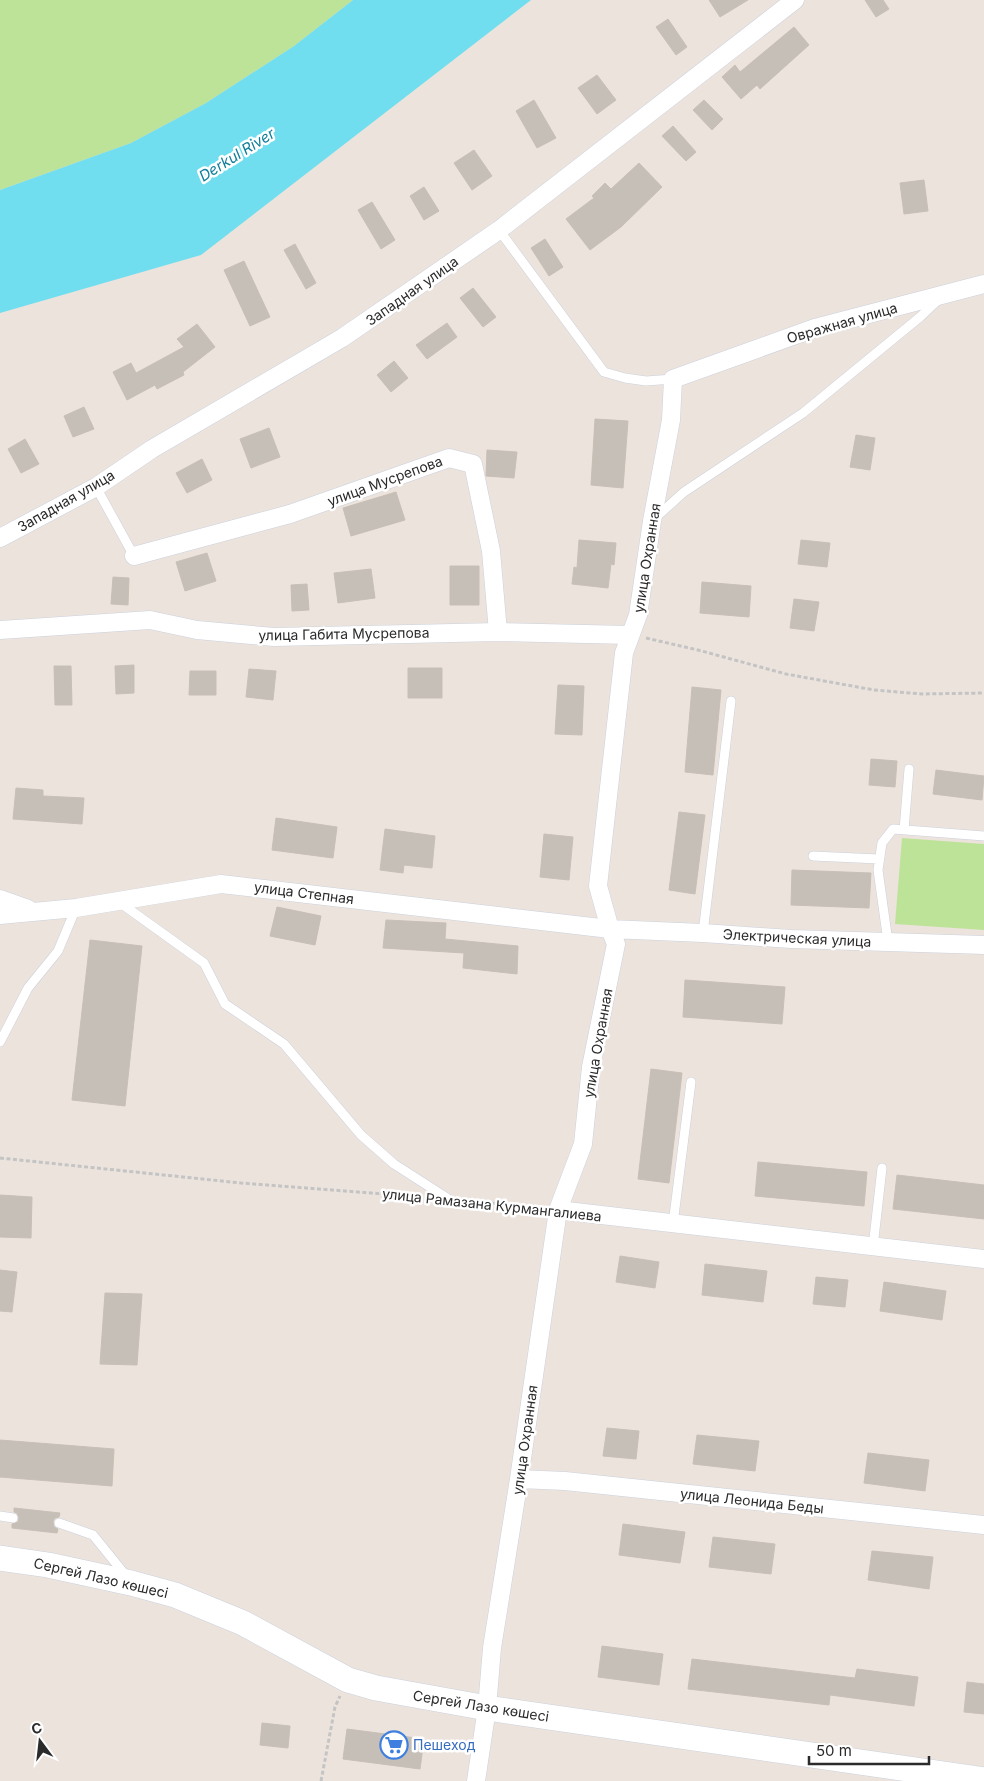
<svg xmlns="http://www.w3.org/2000/svg" width="984" height="1781" viewBox="0 0 984 1781" font-family="Inter,sans-serif">
  <rect width="100%" height="100%" fill="#ece3dd"/>
  <path fill="#bde399" d="M0,0H353L294,46L206,103L131,143L0,190Z
    M902,838L984,844V930L895,924Z"/>
  <path fill="#70deee" d="M353,0H531L201,255L0,313V190L131,143L206,103L294,46Z"/>
  <path fill="#c5bfb8" stroke="#c8bfb6" d="M709,0H748L720,17Z
    M865,0H883L889,9L876,17Z
    M668,19L687,47L676,55L656,27Z
    M794,27L809,45L760,89L757,85L741,99L722,77L735,65L740,72Z
    M597,75L616,100L597,114L578,88Z
    M534,100L556,138L537,148L516,111Z
    M704,100L723,119L712,130L693,110Z
    M673,126L696,152L686,161L662,136Z
    M474,150L492,176L472,190L454,163Z
    M639,163L662,187L621,227L590,250L566,219L594,198L592,196L605,183L611,189Z
    M924,180L928,211L904,214L900,183Z
    M424,187L439,211L424,220L410,196Z
    M372,202L395,240L381,249L358,210Z
    M545,239L563,267L549,276L531,248Z
    M295,244L316,283L306,289L284,250Z
    M244,261L270,317L250,326L224,270Z
    M473,288L496,317L483,327L460,298Z
    M447,323L457,337L427,359L416,345Z
    M197,324L215,347L183,372L184,375L157,389L155,385L127,400L113,372L131,363L136,373L184,347L177,339Z
    M394,361L408,378L391,392L377,375Z
    M84,407L94,429L73,437L64,416Z
    M595,419L628,421L623,488L591,485Z
    M269,428L280,457L251,468L240,439Z
    M856,435L875,438L870,470L850,467Z
    M25,439L39,464L21,473L8,449Z
    M487,450L517,452L514,478L486,476Z
    M202,459L212,480L187,493L176,473Z
    M396,492L405,520L351,536L343,508Z
    M579,540L616,543L614,565L611,564L608,588L572,584L574,567L577,568Z
    M801,540L830,543L827,567L798,564Z
    M207,553L216,581L185,591L176,562Z
    M450,566H479V605H450Z
    M371,569L375,598L338,603L334,573Z
    M113,577L129,578L128,605L111,604Z
    M702,582L751,586L749,617L700,613Z
    M307,584L309,610L292,611L291,585Z
    M794,599L819,602L814,631L790,628Z
    M134,665V693L116,694L115,666Z
    M54,666H71L72,705H55Z
    M408,668H442V698H408Z
    M249,669L276,671L273,700L246,697Z
    M190,671H216V695H189Z
    M558,685L584,686L582,735L555,734Z
    M692,687L721,690L713,775L685,772Z
    M871,759L897,761L895,787L869,785Z
    M936,770L984,776L982,800L933,794Z
    M16,788L43,790V796L84,798L82,824L13,819Z
    M679,812L705,815L695,894L669,890Z
    M276,818L337,827L333,858L272,850Z
    M385,829L435,836L432,868L404,865L403,873L380,870Z
    M544,834L573,837L569,880L540,877Z
    M792,870L871,873L869,908L791,905Z
    M277,907L321,916L315,945L270,936Z
    M386,920L446,923L445,939L518,946L517,974L463,968L464,953L383,948Z
    M90,940L142,946L125,1106L72,1100Z
    M685,980L785,987L782,1024L683,1017Z
    M651,1069L682,1073L669,1183L638,1179Z
    M758,1162L867,1172L864,1206L755,1196Z
    M897,1175L984,1185V1219L893,1209Z
    M0,1195L32,1197L31,1238L0,1237Z
    M620,1256L659,1262L655,1288L616,1282Z
    M705,1264L767,1271L763,1302L702,1295Z
    M0,1270L17,1272L12,1312L0,1311Z
    M816,1277L848,1280L845,1307L813,1304Z
    M884,1282L946,1291L942,1320L880,1311Z
    M105,1293L142,1294L137,1365L100,1364Z
    M607,1428L639,1431L636,1459L603,1456Z
    M697,1435L759,1441L755,1471L693,1464Z
    M0,1440L114,1449L112,1486L0,1477Z
    M868,1453L929,1460L925,1491L864,1483Z
    M14,1508L60,1513L59,1517L55,1518L53,1521L54,1527L58,1529L57,1533L12,1528V1524L18,1522L19,1518L17,1513L14,1512Z
    M623,1524L685,1532L680,1563L619,1555Z
    M713,1537L775,1544L771,1574L709,1567Z
    M872,1551L933,1557L929,1589L868,1580Z
    M602,1646L663,1654L659,1685L598,1677Z
    M692,1659L855,1678L857,1669L918,1677L914,1706L830,1695L829,1705L688,1689Z
    M967,1682L984,1684V1714L964,1712Z
    M262,1723L290,1726L288,1748L260,1745Z
    M347,1729L424,1739L420,1769L343,1759Z"/>
  <g fill="none" stroke-linecap="round" stroke-linejoin="round">
    <g stroke="#cbd1dc" stroke-width="10">
      <path id="lane" d="M499,230L604,372L625,378L646,381L673,379
        M96,487L134,556
        M654,519L684,492L803,413L920,317L938,300
        M904,830L909,769
        M813,856L879,859
        M119,902L204,963L225,1004L284,1044L361,1135L394,1164L447,1198
        M703,933L731,701
        M888,942L878,870L882,843L893,829L984,836
        M0,1042L28,988L58,951L76,908
        M673,1224L691,1082
        M873,1247L882,1168
        M0,1516L13,1518
        M59,1523L93,1535L127,1577"/>
    </g>
    <g stroke="#cbd1dc" stroke-width="19">
      <path id="street" d="M0,538L96,487L152,449L342,338L499,230L795,0
        M134,556L290,514L449,458L473,464L491,551L498,632
        M0,630L150,620L197,630L274,637L498,632L630,635
        M0,899L28,909
        M0,915L76,908L221,884L610,929L703,933L791,939L984,945
        M558,1210L984,1259
        M519,1479L565,1481L984,1525
        M476,1781L487,1708L492,1648L519,1479L558,1210L583,1144L591,1067L616,944L610,929L598,886L624,653L638,615L652,521L671,420L673,379L815,328L984,284"/>
    </g>
    <g stroke="#cbd1dc" stroke-width="26">
      <path id="secondary" d="M0,1558L48,1565L131,1583L175,1595L243,1623L348,1680L376,1688L487,1708L984,1780"/>
    </g>
    <path stroke="#c4c4c4" stroke-width="3" stroke-dasharray="4 2.5" stroke-linecap="butt" d="M646,638L698,650L786,674L874,690L922,694L984,693
      M0,1158L241,1183L423,1197
      M459,1200L542,1208
      M321,1781L335,1707L340,1696"/>
    <use href="#lane" stroke="#fff" stroke-width="9"/>
    <use href="#street" stroke="#fff" stroke-width="18"/>
    <use href="#secondary" stroke="#fff" stroke-width="25"/>
  </g>
  <defs>
    <g id="supermarket-ring" transform="scale(1.4375)"><circle r="9.5" fill="#fff" stroke="#3f7fe0" stroke-width="1.5"/><path d="M-6-5.5h2.5l.6 2H6L4.5 2H-2.5L-4.4-4H-6ZM-1.5 3.2a1.3 1.3 0 1 0 .1 0ZM3 3.2a1.3 1.3 0 1 0 .1 0Z" fill="#3f7fe0"/></g>
  </defs>
  <g fill-rule="evenodd">
    <use href="#supermarket-ring" x="394" y="1745"/>
  </g>
  <g text-anchor="middle" stroke-width="5" stroke-linejoin="round" paint-order="stroke">
    <g font-size="14" fill="#2b2b2b" stroke="#fff">
      <text transform="translate(412 291) rotate(-35)" y="5">Западная улица</text>
      <text transform="translate(842 323) rotate(-16)" y="5">Овражная улица</text>
      <text transform="translate(385 481) rotate(-20)" y="5">улица Мусрепова</text>
      <text transform="translate(66 501) rotate(-30)" y="5">Западная улица</text>
      <text transform="translate(647 558) rotate(-81)" y="5">улица Охранная</text>
      <text transform="translate(344 634) rotate(-1)" y="5">улица Габита Мусрепова</text>
      <text transform="translate(304 893) rotate(7)" y="5">улица Степная</text>
      <text transform="translate(797 938) rotate(3)" y="5">Электрическая улица</text>
      <text transform="translate(598 1043) rotate(-80)" y="5">улица Охранная</text>
      <text transform="translate(492 1205) rotate(6)" y="5">улица Рамазана Курмангалиева</text>
      <text transform="translate(525 1440) rotate(-82)" y="5">улица Охранная</text>
      <text transform="translate(752 1501) rotate(6)" y="5">улица Леонида Беды</text>
      <text transform="translate(101 1578) rotate(13)" y="5">Сергей Лазо көшесі</text>
      <text transform="translate(481 1706) rotate(9)" y="5">Сергей Лазо көшесі</text>
    </g>
    <g font-size="14" fill="#366cbe" stroke="#fff" text-anchor="start">
      <text x="413" y="1750">Пешеход</text>
    </g>
    <g font-size="15" font-style="italic" fill="#0e7e9b" stroke="#fff">
      <text transform="translate(237 155) rotate(-32)" y="5">Derkul River</text>
    </g>
  </g>
  <g transform="translate(40 1741) rotate(345)" stroke="#ffffff" stroke-width="4" paint-order="stroke">
  <path d="M0-4L9 19L0 12L-9 19Z" fill="#2b2b2b"/>
  <text y="-8" font-size="14" font-weight="bold" text-anchor="middle" fill="#2b2b2b">С</text>
  </g>
  <path d="M809 1756v8h120v-8" fill="none" stroke="#2b2b2b" stroke-width="2.5"/>
  <text x="816" y="1756" font-size="15" fill="#2b2b2b" stroke="#ffffff" stroke-width="4" paint-order="stroke">50 m</text>
</svg>
